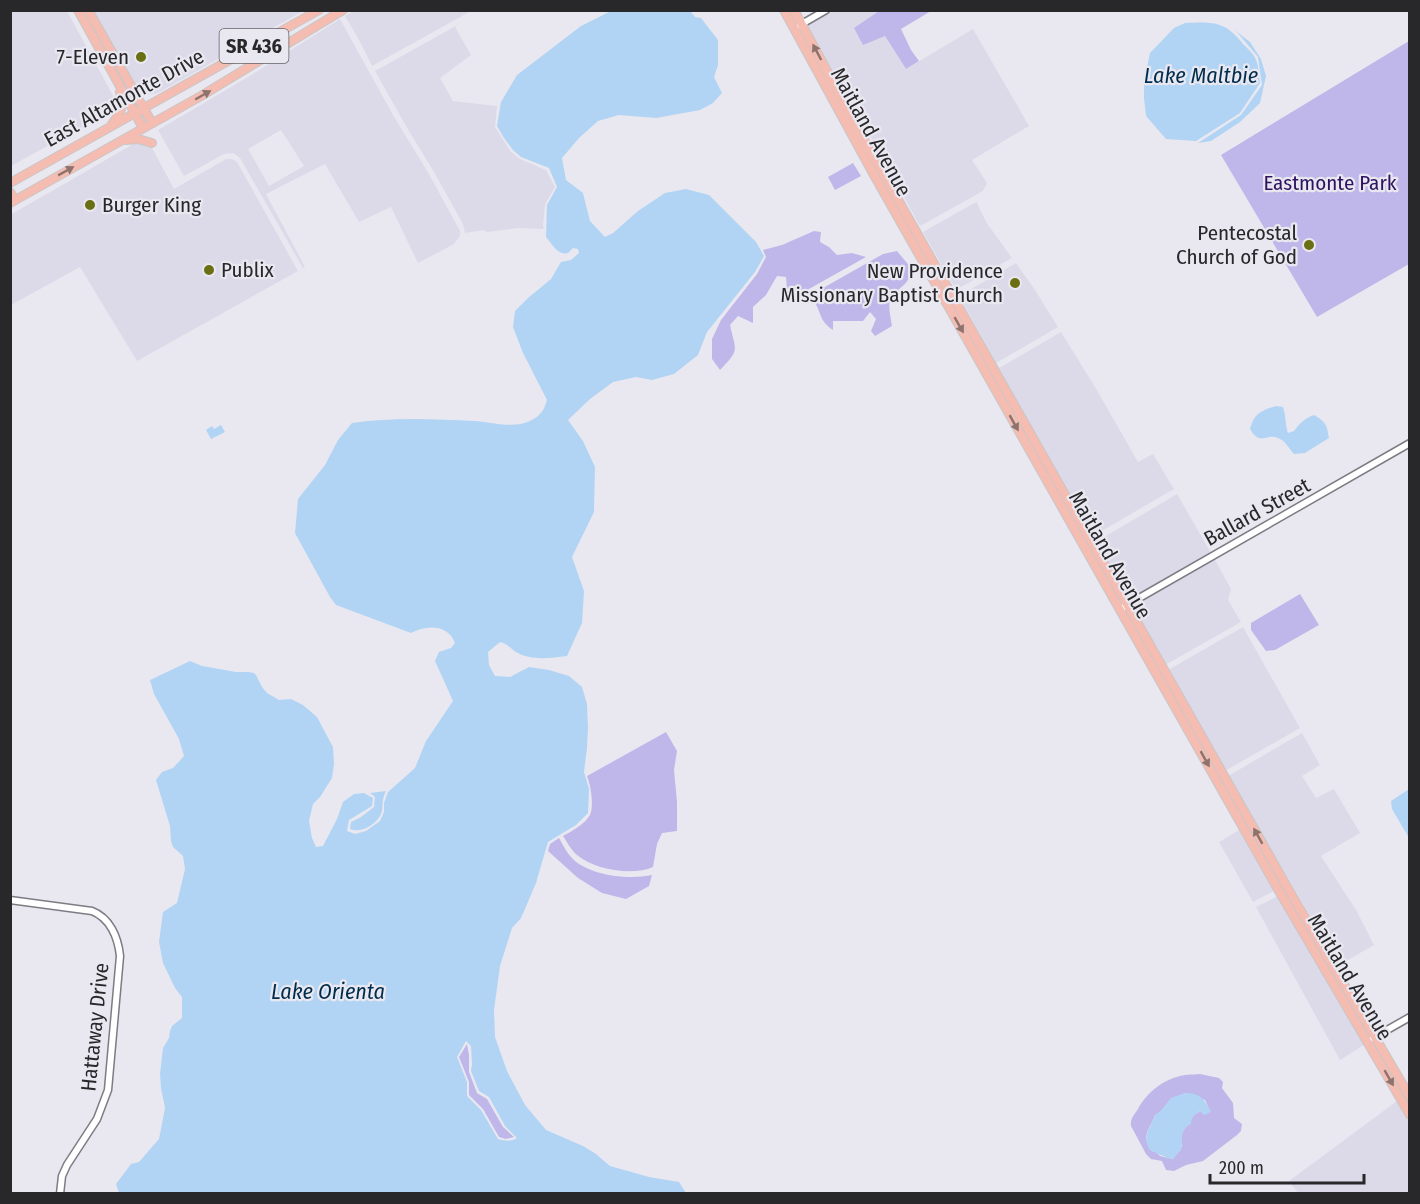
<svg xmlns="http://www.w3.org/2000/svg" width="1420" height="1204" viewBox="0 0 1420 1204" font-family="'Fira Sans Condensed',sans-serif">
  <rect width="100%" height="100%" fill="#e9e8f0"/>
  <path fill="#dcdae9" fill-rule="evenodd" d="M11,10L67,11L117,103L115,109L11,166Z
    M355,10H471V11L372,66L359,40L345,16Z
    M92,11H303L158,93L143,96L133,85Z
    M832,11H879L854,29L885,36L906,69L973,29L1029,126L972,160L987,183L983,191L920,226L874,143L805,25Z
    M340,19L393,115L429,174L460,231V236L454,244L418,263L391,207L359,222L325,164L266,194L305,267L303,268L240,158L233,153L224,154L184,176L158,130L248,77ZM281,130L304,166L269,186L248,149Z
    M461,23L455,27L471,55L440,78L453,101L497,106L495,127L511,152L520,159L546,170L555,187L545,204L543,225L544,229L518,228L487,232L484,230L465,233L463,224L434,172L406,126L375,71Z
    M137,142L151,146L174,189L226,159H232L237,162L298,271L137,361L80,267L11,305L10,215Z
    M978,201L977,203L986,222L1012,258L956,290L923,232Z
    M1016,263L1035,290L1058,327L996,363L959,296Z
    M1061,332L1098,392L1138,462L1153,454L1174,489L1093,536L999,368Z
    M1177,494L1211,553L1129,600L1096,542Z
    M1214,558L1231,589L1228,600L1241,622L1165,665L1132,605Z
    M1243,627L1300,728L1225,771L1168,670Z
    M1302,733L1320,765L1302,776L1316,798L1334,789L1360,833L1321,856L1356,910L1374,945L1339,965L1228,776Z
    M1239,830L1274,891L1253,902L1219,842Z
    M1278,896L1364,1045L1340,1060L1256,907Z
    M1397,1101L1409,1122V1193H1298L1289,1181Z"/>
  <path fill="#bfb7ea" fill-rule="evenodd" d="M879,11H931L901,29L911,50L919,61L906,69L885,36L863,45L854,28Z
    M1409,41V264L1317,317L1221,155Z
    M853,163L861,176L835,190L828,177Z
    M814,231L821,232L820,242L829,247L837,255L852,253L866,257L800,294L787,290L786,277L777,276L766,295L753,307V323L738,316L730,325C736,352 740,349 720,370L712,359V339L721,320L757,274L766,257L763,250L782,245Z
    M897,251L912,269C910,286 895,288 890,301C888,308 891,319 892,326L875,336L871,331L876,319L870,312L863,321H833V330C816,319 823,308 809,296L883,254Z
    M1300,594L1319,625L1275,650L1266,651L1251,630V623Z
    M666,732L677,751L674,770L677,802V831L662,833L657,844L653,867C633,876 594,870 577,855C571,850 567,842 563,836C572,831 585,824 590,815C594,806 591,786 587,776Z
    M559,838C563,845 567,853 572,858C589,876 629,880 652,875L649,886L626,899L602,893L578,878L548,851L550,844Z
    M467,1044L469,1055V1072L477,1093L487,1099L503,1127L514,1137L506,1139L499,1137L483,1109L469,1095V1082L459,1057Z
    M1200,1074L1219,1078L1223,1082L1222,1088L1233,1103L1234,1118L1242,1124L1241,1131L1237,1135L1203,1161L1186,1165L1174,1171L1166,1170L1162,1161L1151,1159L1146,1154L1131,1126C1130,1119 1134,1115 1138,1109C1145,1095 1161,1081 1177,1077C1184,1074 1192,1075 1200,1074ZM1186,1093L1205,1100L1209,1109L1203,1114L1201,1111C1194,1114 1191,1117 1190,1124C1182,1128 1180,1137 1182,1146L1173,1159L1160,1156L1156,1152L1152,1151C1140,1135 1150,1130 1155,1115L1160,1112L1175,1097Z"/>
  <path fill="#b1d4f4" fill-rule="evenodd" d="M611,11H690L695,17L701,18L718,40V65L714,77L722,93L713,103L700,110L656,118L619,115L598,121L579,138L562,158L566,180L583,193L590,221L605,237L613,233L638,211L665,193L686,189L709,195L756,242L764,256L755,272L707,332L698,355L674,374L652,380L636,377L613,382L590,399L568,420L583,441L595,467L594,512L572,557L584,591L582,623L567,656C550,658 531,661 516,652C510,648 508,644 500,642L488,652L489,665L495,676L510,677L529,667L549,670L569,676L582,687L587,704L588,728L587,748L584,772L589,789L588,813L576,825L548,842L536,883L521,918L512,928L500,966L494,1010L495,1037L507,1071L525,1105L546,1130L583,1146L596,1154L610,1166L649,1177L679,1182L686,1193H119L116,1184L131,1164L139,1162L159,1139L165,1108L161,1088L160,1074L163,1048L169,1038L170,1031L172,1026L182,1018V997L175,988L163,963L159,942L163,912L177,903L185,869L183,856L173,847L171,841L170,826L156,780L162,772L173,768L184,756L179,739L154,694L150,680L190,661L202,666L236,672H249L254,673L256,675L262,687L267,693L279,700L291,699L303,705L317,717L333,747L334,764L332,778L320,797L313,804L309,821L312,838L316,847L323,846L337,819L343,802L354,794L364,793L373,798L372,806L349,820L347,831L355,834L366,831L380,821L384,812V803L388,792L415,768L426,741L453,701L435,661L439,652L451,648L455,643C448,624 426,625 411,633L336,605L330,597L295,533L298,499L325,465L338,440L352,423C392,417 434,419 474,421C491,422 513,429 530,421C540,416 544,411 547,400L523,353L513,327L515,311L528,298L551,279L561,262L571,260L579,253L578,249L573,248L568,253C558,256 552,244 546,237L547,205L557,187L549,168L521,157L513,150L504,138L497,126L501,102L517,75L581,26ZM466,1041L471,1046L472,1064L471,1071L479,1091L489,1097L505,1126L517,1138C511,1142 505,1141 498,1139L481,1110L467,1096V1082L457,1057Z
    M1185,23C1214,22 1225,21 1244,45C1248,49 1254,54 1256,60C1259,67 1259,76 1260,83L1240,113L1196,141L1166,139L1146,116L1144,98V82L1147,79L1146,72L1150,53L1174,28Z
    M1231,27L1250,42L1261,59L1266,76L1260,103L1240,122L1211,141L1198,143L1241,115L1262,85L1258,57L1237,32Z
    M1276,406L1283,407C1286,416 1285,424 1288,433L1294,431C1300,423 1305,418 1314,415C1326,422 1327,425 1329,438L1305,453L1294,454C1290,450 1286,442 1280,439C1267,431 1261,448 1250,429C1254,413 1262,410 1276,406Z
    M221,425L225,432L211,439L206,430L212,426L214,429Z
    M1409,789V838L1392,809L1391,801Z
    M386,791C382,799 383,803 382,811C379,823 362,834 350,829L351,822L361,817L374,807L375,797L370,793Z
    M1186,1093C1203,1094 1204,1100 1211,1112L1204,1115L1201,1111C1195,1113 1191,1117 1191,1124C1179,1130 1183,1140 1181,1150L1173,1159L1166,1158L1164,1156C1159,1155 1154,1152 1149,1149C1142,1133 1151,1129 1155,1115L1160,1112L1171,1098Z"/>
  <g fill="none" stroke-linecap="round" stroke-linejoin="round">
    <g stroke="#7d7c83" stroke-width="9">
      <path id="minor" d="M800,25L826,10
        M1120,609L1410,443
        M10,900L92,911C110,918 118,937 120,956L108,1090L97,1119L67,1165L62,1176L60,1194
        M1373,1038L1410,1017"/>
    </g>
    <g stroke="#c7c7c8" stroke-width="10">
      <path id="major" d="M78,10L143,128
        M88,10L152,123
        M784,10L874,175L1279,891L1410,1115
        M794,10L867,145L1287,887L1410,1097
        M112,124C121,112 124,107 120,92
        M126,140L138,139L152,143
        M10,183L319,10
        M10,192L15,200
        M10,203L201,96L343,10"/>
    </g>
    <use href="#minor" stroke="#fff" stroke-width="6"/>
    <use href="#major" stroke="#f5bcb1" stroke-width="8"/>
  </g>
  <defs><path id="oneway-solid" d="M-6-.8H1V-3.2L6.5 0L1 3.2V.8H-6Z" transform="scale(1.5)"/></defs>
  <g fill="#8e726e">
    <use href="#oneway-solid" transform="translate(817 52) rotate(-118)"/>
    <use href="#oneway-solid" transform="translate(203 95) rotate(-30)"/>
    <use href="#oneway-solid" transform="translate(66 171) rotate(-29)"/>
    <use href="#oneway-solid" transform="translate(959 325) rotate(60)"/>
    <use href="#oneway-solid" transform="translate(1014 423) rotate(61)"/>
    <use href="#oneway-solid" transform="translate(1205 759) rotate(61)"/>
    <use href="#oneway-solid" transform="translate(1258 836) rotate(-119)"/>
    <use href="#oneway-solid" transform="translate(1389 1078) rotate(60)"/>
  </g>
  <g fill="#6b6f13" stroke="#e9e8f0" stroke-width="2">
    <circle cx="141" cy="57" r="6"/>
    <circle cx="90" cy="205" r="6"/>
    <circle cx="1309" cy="245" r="6"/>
    <circle cx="209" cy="270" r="6"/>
    <circle cx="1015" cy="283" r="6"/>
  </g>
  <g text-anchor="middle" stroke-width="4.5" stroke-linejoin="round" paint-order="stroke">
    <rect fill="#e9e8f0" stroke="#626165" stroke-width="1.5" x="219.5" y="29" width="69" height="34" rx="4.5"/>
    <g font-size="20" font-weight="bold" fill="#28272a">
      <text x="254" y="53">SR 436</text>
    </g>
    <g font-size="21" fill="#28272a" stroke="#e9e8f0" text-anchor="end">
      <text x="129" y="64">7-Eleven</text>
      <text x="102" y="212" text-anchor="start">Burger King</text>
      <text x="1297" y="240">Pentecostal<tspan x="1297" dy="24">Church of God</tspan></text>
      <text x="221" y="277" text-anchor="start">Publix</text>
      <text x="1003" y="278">New Providence<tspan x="1003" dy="24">Missionary Baptist Church</tspan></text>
    </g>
    <g font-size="21" fill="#28272a" stroke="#e9e8f0">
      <text transform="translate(124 98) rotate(-29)" y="7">East Altamonte Drive</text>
      <text transform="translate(871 132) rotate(61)" y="7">Maitland Avenue</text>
      <text transform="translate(1257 512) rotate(-29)" y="7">Ballard Street</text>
      <text transform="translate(1110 555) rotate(60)" y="7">Maitland Avenue</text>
      <text transform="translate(1350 977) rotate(59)" y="7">Maitland Avenue</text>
      <text transform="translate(95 1027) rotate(-84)" y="7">Hattaway Drive</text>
    </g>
    <g font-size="21" fill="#2e1360" stroke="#e9e8f0">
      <text x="1330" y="190">Eastmonte Park</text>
    </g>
    <g font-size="22" font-style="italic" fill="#002d4e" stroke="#e9e8f0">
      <text x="1201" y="83">Lake Maltbie</text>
      <text x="328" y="999">Lake Orienta</text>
    </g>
  </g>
  <rect width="1420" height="1204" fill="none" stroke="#28272a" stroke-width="24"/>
  <path d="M1210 1174v9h154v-9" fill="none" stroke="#28272a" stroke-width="3"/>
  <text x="1219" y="1174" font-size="18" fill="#28272a" stroke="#e9e8f0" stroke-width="4.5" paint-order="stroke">200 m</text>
</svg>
